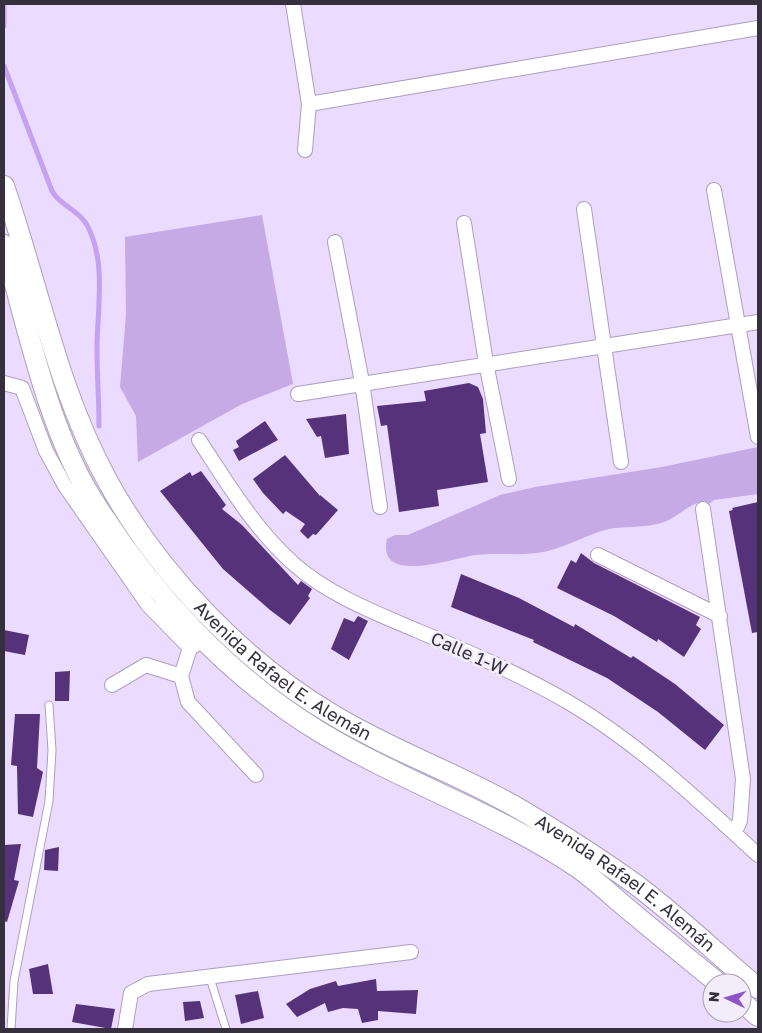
<svg xmlns="http://www.w3.org/2000/svg" width="762" height="1033" viewBox="0 0 762 1033" font-family="'Golos Text',sans-serif">
  <rect width="100%" height="100%" fill="#ebdbff"/>
  <path fill="#c5aae6" d="M262,215L293,384L242,404L138,462L136,416L120,387L126,315L125,237Z
    M758,447V494L714,500L703,509L697,503C684,508 675,519 661,523C644,528 626,526 609,529C590,533 568,546 548,551C524,557 500,552 476,555C456,557 376,587 387,539L395,535H408L500,495L535,487L662,467Z"/>
  <g fill="none" stroke-linecap="round" stroke-linejoin="round">
    <path stroke="#c6a0f1" stroke-width="5" d="M4,6V26
      M4,66L52,191C60,206 78,209 87,225C107,262 97,309 97,349C97,375 99,400 99,426"/>
  </g>
  <path fill="#56327a" d="M469,383L478,387L483,399L486,433L480,434L488,482L437,490L439,506L399,512L387,425L381,426L377,406L426,401L424,391Z
    M346,414L349,454L325,458L321,436L317,437L306,419Z
    M265,421L278,440L239,461L233,450L239,447L236,441Z
    M285,455L320,496V495L338,510L316,535L313,534L308,539L300,531L305,524L286,511L283,514L263,493L253,479Z
    M201,471L226,505L222,509L242,525L298,585L301,581L312,589L308,596L310,598L290,625L270,610L223,569L160,491L190,472L192,476Z
    M758,502V632L752,633L729,511L733,510L732,508Z
    M581,553L594,563L700,617L696,625L701,629L684,657L658,639L657,642L614,616L557,588L571,560L576,563Z
    M461,574L519,598L574,627L575,624L631,658L633,656L675,684L724,725L705,750L658,712L607,678L533,642L534,640L451,607Z
    M358,616L368,621L349,660L331,649L344,618L354,622Z
    M4,630L29,635L25,655L4,651Z
    M70,671L69,701H55V672Z
    M15,714H40L37,768L43,772L33,817L18,814L17,766L11,765Z
    M21,844L14,880L19,881L7,922L4,921V845Z
    M59,847L58,871L44,870L45,850Z
    M48,964L53,994H33L29,969Z
    M376,979L377,991L418,990L416,1014L378,1011V1020L362,1023L358,1009L343,1008L328,1012L325,1003L297,1017L286,1004L310,989L336,981L338,986Z
    M258,991L264,1018L241,1024L235,995Z
    M200,1001L204,1018L185,1021L183,1002Z
    M76,1004L115,1009L111,1029L72,1022Z"/>
  <g fill="none" stroke-linecap="round" stroke-linejoin="round">
    <g stroke="#ad9fc0" stroke-width="9">
      <path id="service" d="M210,978L226,1029
        M11,1029L14,981L49,801L52,750L49,705"/>
    </g>
    <g stroke="#ad9fc0" stroke-width="16">
      <path id="minor" d="M293,4L309,104L305,150
        M309,104L758,28
        M714,190L758,437
        M584,209L621,462
        M464,223L486,363L509,479
        M335,242L362,382L380,507
        M4,383L22,388L46,451L65,486L148,605L190,648
        M298,394L758,322
        M199,440C228,484 255,530 295,565C331,596 376,613 418,631C469,652 520,674 568,702C638,743 699,801 758,855
        M703,509L743,779L740,821L734,833
        M598,555L720,616
        M197,644L190,648L181,676L188,702L256,775
        M112,685L146,665L181,676
        M125,1029L131,993L148,984L411,952"/>
    </g>
    <g stroke="#ad9fc0" stroke-width="22">
      <g id="secondary">
        <path id="s1" d="M4,186C38,284 57,389 107,480C157,572 243,662 333,715C394,752 462,775 523,811C561,834 599,858 635,884C678,916 717,954 758,988"/>
        <path d="M4,245C28,327 47,426 92,499C149,590 227,676 320,732C403,782 496,813 577,867C593,878 608,892 623,905C654,931 686,957 718,983"/>
        <path d="M742,1002L758,1016"/>
      </g>
    </g>
    <use href="#service" stroke="#fff" stroke-width="7"/>
    <use href="#minor" stroke="#fff" stroke-width="14"/>
    <use href="#secondary" stroke="#fff" stroke-width="20"/>
  </g>
  <g text-anchor="middle" stroke-width="5" stroke-linejoin="round" paint-order="stroke">
    <g font-size="18" fill="#36303e" stroke="#f3edfb">
      <text transform="translate(469 654) rotate(24)" y="6">Calle 1-W</text>
      <text dy="6" stroke="none"><textPath href="#s1" startOffset="575">Avenida Rafael E. Alemán</textPath></text>
      <text dy="6" stroke="none"><textPath href="#s1" startOffset="980">Avenida Rafael E. Alemán</textPath></text>
    </g>
  </g>
  <rect width="762" height="1033" fill="none" stroke="#36303e" stroke-width="10"/>
  <g transform="translate(727 998) rotate(275)"><circle r="24" fill="#f3edfb" stroke="#a7a1af"/>
  <path d="M0-4L9 19L0 12L-9 19Z" fill="#9053ca"/>
  <text y="-8" font-size="14" font-weight="bold" text-anchor="middle" fill="#36303e">N</text>
  </g>
</svg>
